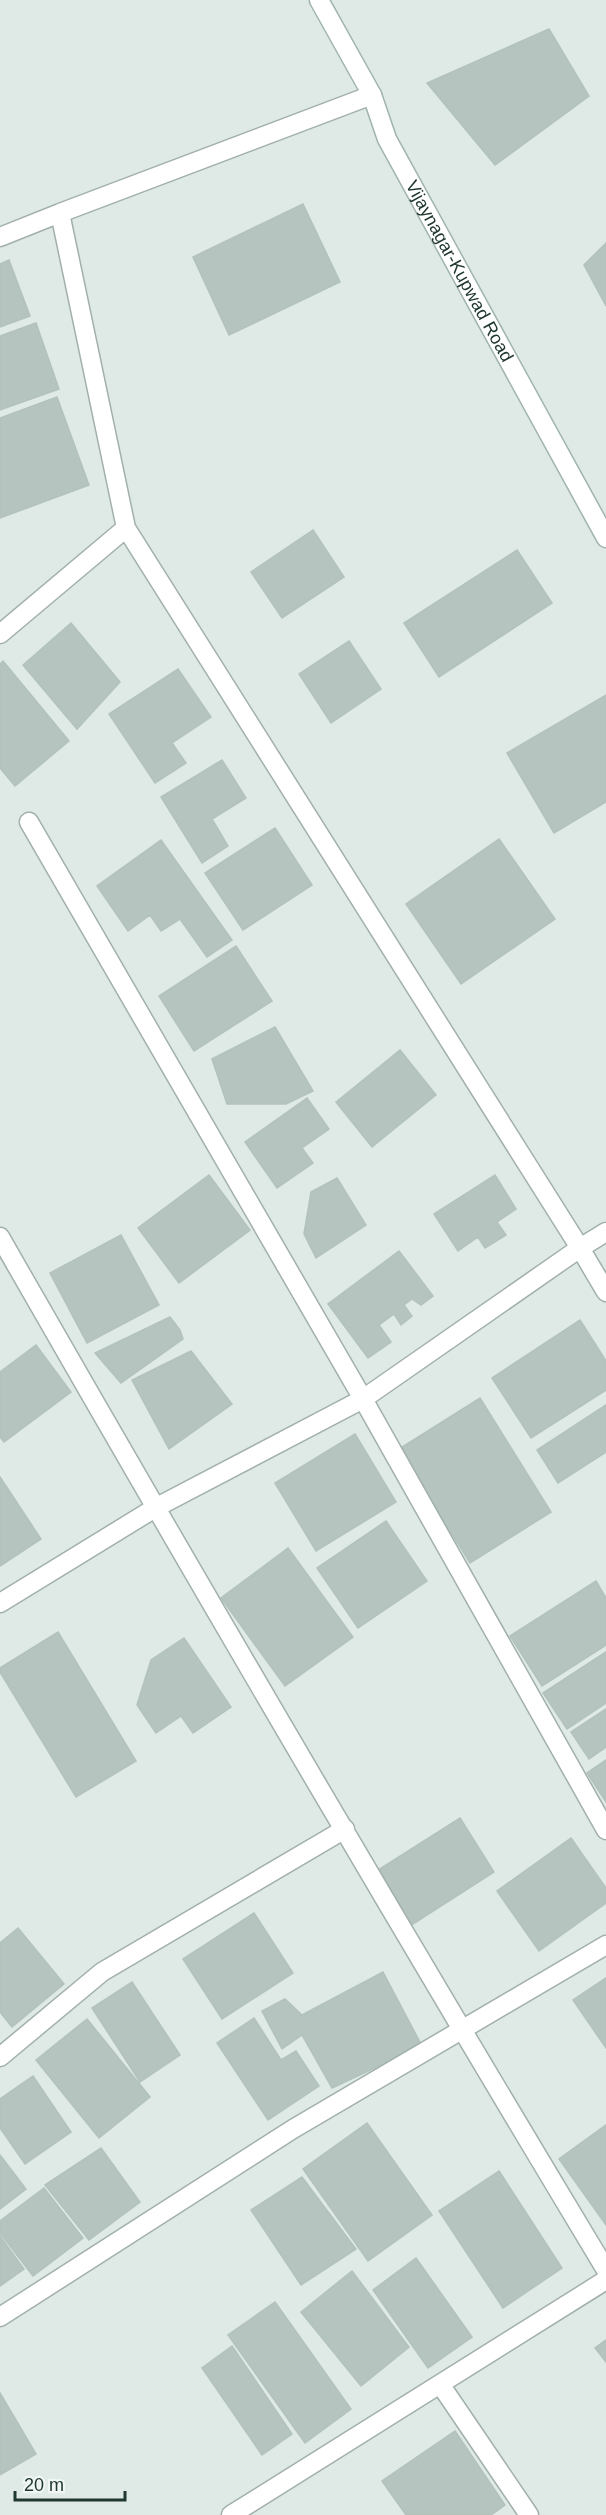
<svg xmlns="http://www.w3.org/2000/svg" width="606" height="2515" viewBox="0 0 606 2515" font-family="Helvetica,sans-serif">
  <rect width="100%" height="100%" fill="#dfe9e5"/>
  <path fill="#b5c4be" stroke="#b2c2bc" stroke-width="1.5" d="M549,29L589,96L495,165L427,83Z
    M303,204L340,282L229,335L193,257Z
    M606,243V306L584,265Z
    M9,260L30,316L0,327V264Z
    M36,323L59,389L0,410V336Z
    M57,397L89,485L0,518V418Z
    M313,530L344,577L282,618L251,572Z
    M517,550L552,603L439,677L404,623Z
    M71,623L120,682L77,729L23,665Z
    M349,641L381,689L331,723L299,674Z
    M3,661L69,741L15,786L0,768V664Z
    M178,669L211,717L172,743L186,763L155,783L109,714Z
    M606,695V802L554,833L507,753Z
    M222,760L246,798L212,819L228,846L202,863L161,797Z
    M275,828L312,885L243,930L205,873Z
    M499,839L555,919L461,984L406,904Z
    M161,840L232,940L207,957L180,919L161,931L150,915L128,931L97,886Z
    M236,946L272,1001L194,1051L159,996Z
    M275,1027L313,1091L286,1104H227L212,1059Z
    M400,1050L436,1095L372,1147L336,1102Z
    M307,1098L329,1129L302,1148L313,1163L277,1188L245,1142Z
    M209,1175L250,1230L179,1283L138,1228Z
    M495,1175L516,1209L497,1222L506,1235L485,1248L478,1237L458,1251L434,1214Z
    M337,1178L366,1225L316,1258L304,1234L311,1192Z
    M121,1235L159,1305L87,1343L50,1273Z
    M399,1251L433,1296L421,1305L412,1299L404,1305L412,1316L401,1325L394,1314L379,1325L391,1342L368,1358L328,1304Z
    M170,1317L180,1330L183,1339L121,1383L95,1353Z
    M580,1320L606,1361V1390L531,1438L492,1378Z
    M36,1345L71,1392L4,1442L0,1437V1372Z
    M191,1351L232,1404L169,1449L132,1380Z
    M480,1398L551,1512L470,1563L399,1449Z
    M606,1405V1452L558,1483L537,1450Z
    M355,1434L396,1502L316,1551L275,1483Z
    M0,1477L41,1539L0,1566Z
    M386,1521L427,1581L358,1628L317,1568Z
    M288,1548L353,1637L285,1686L221,1598Z
    M596,1581L606,1598V1645L542,1686L510,1636Z
    M58,1632L136,1761L76,1797L0,1672V1668Z
    M184,1638L231,1707L193,1733L181,1716L156,1733L137,1705L151,1660Z
    M606,1652V1703L567,1729L543,1693Z
    M606,1709V1747L589,1759L571,1732Z
    M606,1760V1802L587,1773Z
    M460,1818L494,1872L410,1926L375,1872Z
    M571,1838L606,1888V1903L539,1951L497,1891Z
    M254,1913L293,1973L222,2019L183,1959Z
    M18,1928L64,1984L12,2027L0,2012V1943Z
    M383,1972L422,2046L332,2088L302,2035L282,2049L262,2011L285,1999L302,2015Z
    M606,1978V2048L573,2000Z
    M132,1982L180,2055L140,2082L92,2008Z
    M254,2018L281,2060L296,2051L319,2086L268,2120L217,2043Z
    M87,2019L150,2097L99,2138L36,2060Z
    M33,2076L71,2132L25,2164L0,2128V2099Z
    M367,2123L432,2215L368,2261L303,2169Z
    M606,2125V2225L559,2159Z
    M101,2148L140,2202L89,2240L45,2185Z
    M0,2155L26,2189L0,2209Z
    M499,2171L562,2268L503,2308L439,2211Z
    M302,2177L356,2249L301,2285L251,2210Z
    M44,2188L83,2238L33,2276L0,2233V2221Z
    M0,2236L24,2269L0,2286Z
    M416,2258L472,2337L428,2368L373,2290Z
    M352,2271L409,2347L361,2386L301,2312Z
    M275,2302L351,2409L305,2443L228,2335Z
    M606,2340V2362L595,2348Z
    M232,2346L292,2434L262,2455L202,2368Z
    M0,2393L36,2454L0,2475Z
    M455,2431L505,2505L491,2515H406L382,2481Z"/>
  <g fill="none" stroke-linecap="round" stroke-linejoin="round">
    <g stroke="#a2b0ac" stroke-width="21">
      <path id="street" d="M372,95L60,213L126,528L580,1248L606,1232
        M0,237L60,213
        M0,634L126,528
        M29,822L363,1399L606,1830
        M0,1237C198,1583 400,1928 606,2270
        M0,1603L155,1508L363,1399L580,1248L606,1292
        M0,2057L102,1972L345,1829
        M0,2317L293,2129L606,1945
        M440,2384L529,2515
        M231,2515L606,2280"/>
    </g>
    <g stroke="#9fb4ac" stroke-width="21">
      <g id="secondary">
        <path id="s1" d="M319,0L372,95L387,139L606,538"/>
      </g>
    </g>
    <use href="#street" stroke="#fff" stroke-width="18"/>
    <use href="#secondary" stroke="#fff" stroke-width="18"/>
  </g>
  <g text-anchor="middle" stroke-width="5" stroke-linejoin="round" paint-order="stroke">
    <g font-size="18" fill="#213832" stroke="#eff6f3">
      <text dy="6" stroke="none"><textPath href="#s1" startOffset="306">Vijaynagar-Kupwad Road</textPath></text>
    </g>
  </g>
  <path d="M15 2491v9h110v-9" fill="none" stroke="#213832" stroke-width="3"/>
  <text x="24" y="2491" font-size="18" fill="#213832" stroke="#eff6f3" stroke-width="4.5" paint-order="stroke">20 m</text>
</svg>
